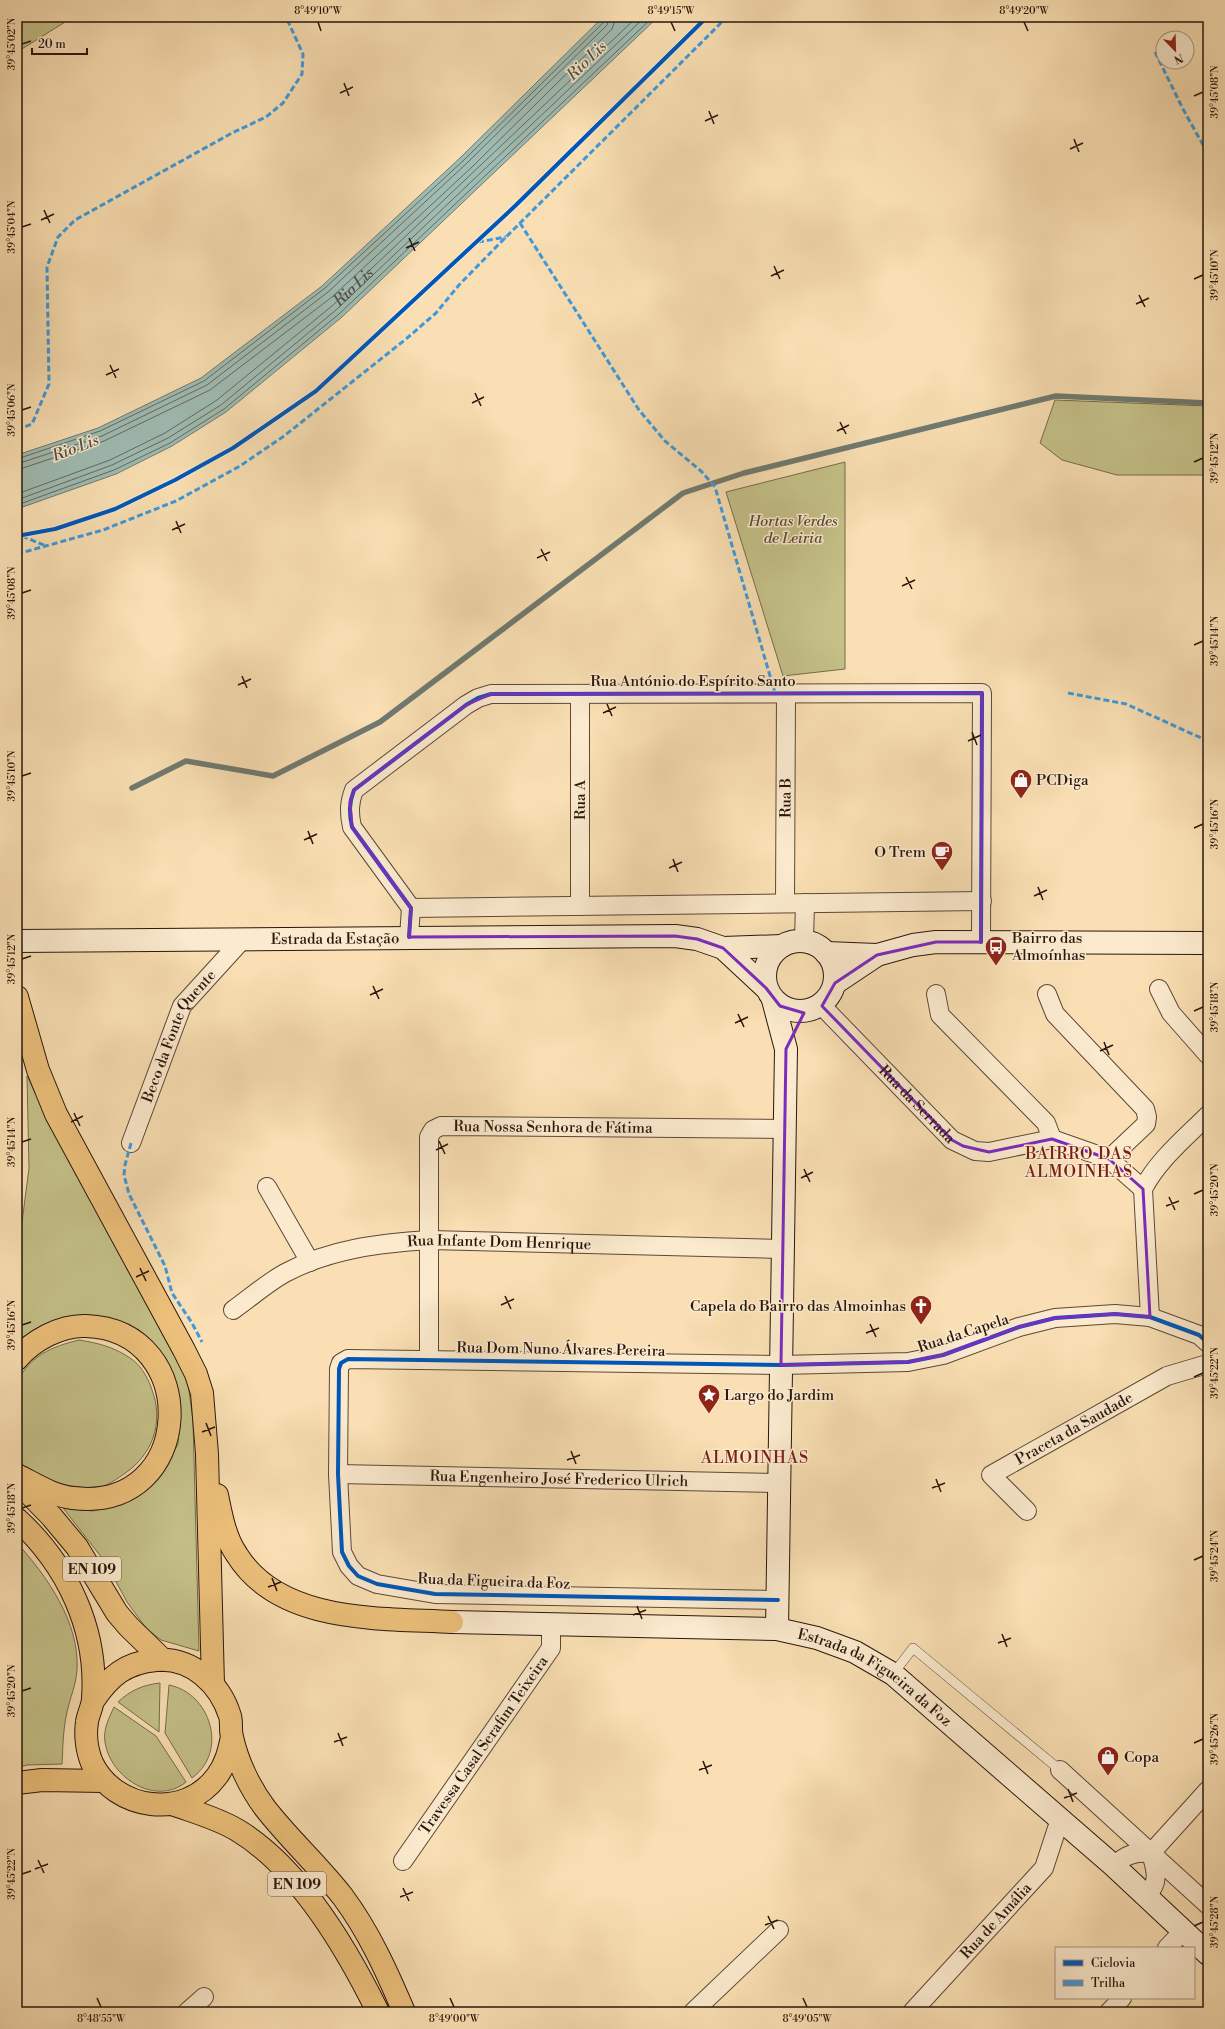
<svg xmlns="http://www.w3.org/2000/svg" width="1225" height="2029" viewBox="0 0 1225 2029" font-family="'Libre Bodoni',serif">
  <rect width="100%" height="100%" fill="#f9dfb3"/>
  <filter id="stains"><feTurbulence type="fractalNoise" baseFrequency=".005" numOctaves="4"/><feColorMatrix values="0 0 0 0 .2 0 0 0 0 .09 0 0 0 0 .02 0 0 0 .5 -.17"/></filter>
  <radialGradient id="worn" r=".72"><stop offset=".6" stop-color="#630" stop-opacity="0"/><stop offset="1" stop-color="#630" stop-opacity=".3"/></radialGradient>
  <path fill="#c4c088" stroke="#766b4a" d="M17,17H73L17,52Z
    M1055,400L1208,406V475H1117L1062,460L1040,443Z
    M845,462V669L783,676L726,492Z
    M27,1076L69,1161L174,1351L188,1384L193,1420L199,1651L161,1640L146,1628L127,1602L106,1563L63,1508L93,1511L114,1506L135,1496L151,1484L165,1468L178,1444L180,1417L178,1392L172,1372L158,1350L143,1334L114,1322L17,1347V1261L29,1168Z
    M79,1340C98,1343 114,1347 130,1358C140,1364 147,1376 151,1387C165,1422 153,1456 121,1476C114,1481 103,1488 94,1489C89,1489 83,1487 79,1487C55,1484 36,1478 17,1464V1382C31,1355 51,1347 79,1340Z
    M17,1543C47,1576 80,1623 77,1670C76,1685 70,1698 67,1712C63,1729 63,1746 62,1764L27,1765L17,1768Z
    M160,1683L159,1732L118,1702C131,1690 143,1685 160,1683Z
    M169,1685C210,1693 229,1751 192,1778L165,1733Z
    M114,1707L156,1736L186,1782C155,1807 110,1777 105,1742C103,1729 109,1718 114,1707Z"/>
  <path fill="#9fbcb3" stroke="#707a70" d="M603,17H658L342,317L226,412L172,446L116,474L17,509V455L98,428L201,378L322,286L461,157Z"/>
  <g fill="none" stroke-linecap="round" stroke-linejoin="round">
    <g stroke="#646960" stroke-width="1">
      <path d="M17,459L100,431L204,381L325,288L464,160L604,22L605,17"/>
      <path d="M17,464L102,436L207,385L328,292L467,163L607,25L610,17"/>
      <path d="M17,470L104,441L210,390L332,297L472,167L612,29L616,17"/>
      <path id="s1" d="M17,494L110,460L165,433L217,400L332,306L637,17"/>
      <path d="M17,500L112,465L168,438L221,405L336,310L645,17"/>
      <path d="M17,505L114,470L170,443L224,409L339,314L653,17"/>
    </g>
    <path stroke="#707a70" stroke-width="5.5" d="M132,788L186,761L273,776L380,722L683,493L744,473L1056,396L1208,403"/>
    <g stroke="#5d4836" stroke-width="10">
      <path id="lane" d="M893,1674L913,1648L1060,1770"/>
    </g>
    <g stroke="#5d4836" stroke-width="20">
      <g id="street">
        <path d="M580,694V906"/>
        <path id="s2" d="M785,903L786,693"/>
        <path d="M411,908L982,901"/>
        <path d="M409,937L411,908L352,827C349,813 349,803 354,790L466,705L478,698L491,694L982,693L981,942"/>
        <path d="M804,941L805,903"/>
        <path d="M1159,989L1171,1013L1208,1055"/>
        <path d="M936,994L940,1015L1046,1123L1052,1139"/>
        <path d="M1047,994L1055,1014L1145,1109L1147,1117L1146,1124L1109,1159"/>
        <path id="s3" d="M821,1005L952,1140L975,1151L989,1152L1052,1139L1109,1159L1143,1189"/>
        <path id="s4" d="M131,1143L182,1006L243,939"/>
        <path d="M267,1187L310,1262"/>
        <path id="s5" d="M233,1310C250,1298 267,1283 285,1273C330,1249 380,1243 430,1240L783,1249"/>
        <path d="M1150,1317L1143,1189C1158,1160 1185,1138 1208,1115"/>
        <path id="s6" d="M429,1359V1137L433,1130L441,1126L785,1129"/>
        <path id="s7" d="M338,1474L779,1483"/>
        <path id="s8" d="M1027,1511L991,1475L1167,1376L1204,1365"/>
        <path d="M778,1600L435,1594L377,1584L358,1576L349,1566L342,1552L338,1474L339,1369L341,1363L348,1359L781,1365L908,1362L943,1355L1019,1327L1055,1318L1115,1314L1150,1317L1199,1335L1208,1343"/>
        <path d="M1060,1770L1208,1905"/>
        <path d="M1151,1853L1208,1790"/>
        <path id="s9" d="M403,1861L551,1648V1624"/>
        <path d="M1114,1866C1126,1854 1135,1852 1151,1853"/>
        <path d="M1147,1896C1160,1881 1156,1871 1151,1853"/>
        <path d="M1167,1948L1183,1931"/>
        <path d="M187,2012L204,1997"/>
        <path d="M693,2012L779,1930"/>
        <path id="s10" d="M912,2012L1044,1868L1060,1819"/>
        <path d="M1109,2012L1122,1998"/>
      </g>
    </g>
    <g stroke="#29160c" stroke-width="24">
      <g id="secondary">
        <circle cx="800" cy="976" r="35"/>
        <path id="s11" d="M17,941L675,936L697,939L723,948L766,988"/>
        <path d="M723,948L782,946"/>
        <path d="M826,953L877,955"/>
        <path d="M835,983L877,955L913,945L936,942L1208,943"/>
        <path d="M773,1000L786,1049L777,1629"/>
        <path id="s12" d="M452,1622L777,1629L817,1638L855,1652L893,1674L1114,1866L1208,1954"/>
      </g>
    </g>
    <g stroke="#29160c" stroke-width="24">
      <path id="primary" d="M17,1481L52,1517L77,1547L117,1613L129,1627L163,1660
        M17,1519C67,1565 98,1629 93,1698C93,1706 88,1714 87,1722C85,1735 87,1751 92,1763C115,1811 185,1820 217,1776C226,1764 229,1751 232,1737
        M93,1701C110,1676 125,1663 156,1660C192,1657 220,1684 230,1716C232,1723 230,1730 232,1737C237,1761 250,1788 265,1808C289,1839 319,1866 343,1897C369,1932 387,1972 404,2012
        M172,1804C194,1812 217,1818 237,1830C299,1867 347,1949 378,2012"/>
    </g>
    <g stroke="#29160c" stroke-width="24">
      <path id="highway" d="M17,997L38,1070L56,1114L184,1350L196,1374L202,1393L207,1454L213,1684
        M17,1359C33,1340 61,1325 86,1326C203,1330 196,1513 73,1498C53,1496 35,1484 17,1475
        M217,1495C221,1515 225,1538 237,1555C280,1624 382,1618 452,1622
        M17,1783L42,1780L104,1781"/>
    </g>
    <use href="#lane" stroke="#fbeace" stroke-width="9"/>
    <use href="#street" stroke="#fbeace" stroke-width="18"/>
    <use href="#secondary" stroke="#fbeace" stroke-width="22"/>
    <use href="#primary" stroke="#ecc07a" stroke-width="22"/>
    <use href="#highway" stroke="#ecc07a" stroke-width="22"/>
    <path stroke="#3d9ade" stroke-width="3" stroke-dasharray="6 3" stroke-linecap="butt" d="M1155,52L1183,109L1208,154
      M520,223L639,410L665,441L701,471L715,487L775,693
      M478,242L506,237
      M17,430L32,424L49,384L47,267L58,237L75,220L232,133L266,117L283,103L302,74L303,54L286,17
      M22,536L46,546
      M17,554L103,530L176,501L240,466L284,436L406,339L436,313L459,285L500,243L727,17
      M1068,693L1126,704L1208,741
      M131,1143L125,1165L124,1175L129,1194L165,1266L172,1293L192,1323L202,1342"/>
    <g stroke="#fbeace" stroke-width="6">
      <path id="cycleway" d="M17,536L55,529L115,509L175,480L233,448L316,391L515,206L707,17
        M409,937L411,908L352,827C349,813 349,803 354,790L466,705L478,698L491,694L982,693L981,942
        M778,1600L435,1594L377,1584L358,1576L349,1566L342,1552L338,1474L339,1369L341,1363L348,1359L781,1365L908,1362L943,1355L1019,1327L1055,1318L1115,1314L1150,1317L1199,1335L1208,1343"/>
    </g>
    <use href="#cycleway" stroke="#0057b8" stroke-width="4"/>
  </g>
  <path fill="none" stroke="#7b2cbf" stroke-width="3" stroke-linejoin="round" d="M982,693L981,942H936L877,955L835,983L822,1006L952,1140L963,1146L989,1152L1052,1139L1109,1159L1143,1189L1150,1317L1115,1314L1055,1318L1019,1327L943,1355L908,1362L781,1365L786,1049L804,1013L780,1006L766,988L723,948L697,939L675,936L409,937L411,908L352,827L350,802L354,790L466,705L491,694Z"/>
  <path fill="none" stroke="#29160c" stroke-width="1.5" d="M318,22L321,31M671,22L675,31M1024,22L1028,31M22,44L31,41M344,83L349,96M340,93L353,87M1194,96L1203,92M709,111L714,124M705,121L718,115M1074,139L1079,152M1070,149L1083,143M44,210L50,223M41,220L54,214M22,227L31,224M409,238L415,251M406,248L419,242M774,266L780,279M771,276L784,270M1194,279L1203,275M1139,295L1145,307M1136,304L1149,298M110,365L116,378M106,375L119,369M475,393L481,406M472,403L484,397M22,410L31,407M840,422L846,434M837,431L849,425M1194,462L1203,458M176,521L181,533M172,530L185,524M541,549L547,561M537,558L550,552M906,577L912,589M902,586L915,580M22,593L31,590M1194,645L1203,641M242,676L247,688M238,685L251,679M607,704L612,716M603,713L616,707M972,732L977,745M968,741L981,735M22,776L31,773M1194,828L1203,824M308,831L313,844M304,840L317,834M673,859L678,872M669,868L682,862M1038,887L1043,900M1034,896L1047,890M22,959L31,956M373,986L379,999M370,995L383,989M1194,1011L1203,1007M738,1014L744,1027M735,1023L748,1017M1104,1042L1109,1055M1100,1051L1113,1045M74,1113L80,1126M71,1122L83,1116M439,1141L445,1154M22,1142L31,1139M436,1150L448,1144M804,1169L810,1182M801,1178L813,1172M1194,1194L1203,1190M1169,1197L1175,1210M1166,1206L1179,1201M140,1268L146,1281M136,1277L149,1271M505,1296L511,1309M501,1305L514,1299M870,1324L876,1337M22,1325L31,1322M866,1333L879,1328M1194,1377L1203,1373M206,1423L211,1436M202,1432L215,1427M571,1451L576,1464M567,1460L580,1455M936,1479L941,1492M932,1488L945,1483M22,1508L31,1505M1194,1560L1203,1556M272,1578L277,1591M268,1587L281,1582M637,1606L642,1619M633,1615L646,1610M1002,1634L1007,1647M998,1643L1011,1638M22,1691L31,1688M338,1733L343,1746M334,1742L347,1737M1194,1743L1203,1739M703,1761L708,1774M699,1770L712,1765M1068,1789L1073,1802M1064,1798L1077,1793M38,1860L44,1873M35,1869L48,1864M22,1874L31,1871M403,1888L409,1901M400,1897L413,1892M768,1916L774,1929M765,1925L778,1920M1194,1926L1203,1922M97,1998L101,2007M450,1998L454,2007M803,1998L807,2007"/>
  <defs>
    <g id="shop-pin" transform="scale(1.15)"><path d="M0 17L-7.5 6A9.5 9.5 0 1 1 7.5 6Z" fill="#8f2418" stroke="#fbeace"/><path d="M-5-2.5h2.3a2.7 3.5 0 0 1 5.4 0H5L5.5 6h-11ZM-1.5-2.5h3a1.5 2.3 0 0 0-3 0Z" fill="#fff"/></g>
    <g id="cafe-pin" transform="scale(1.15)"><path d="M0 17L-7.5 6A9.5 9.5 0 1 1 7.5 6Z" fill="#8f2418" stroke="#fbeace"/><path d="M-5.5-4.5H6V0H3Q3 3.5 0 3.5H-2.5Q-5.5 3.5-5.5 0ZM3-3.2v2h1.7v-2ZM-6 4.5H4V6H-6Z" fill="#fff"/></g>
    <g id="bus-pin" transform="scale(1.15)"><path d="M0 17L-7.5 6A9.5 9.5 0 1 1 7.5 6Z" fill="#8f2418" stroke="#fbeace"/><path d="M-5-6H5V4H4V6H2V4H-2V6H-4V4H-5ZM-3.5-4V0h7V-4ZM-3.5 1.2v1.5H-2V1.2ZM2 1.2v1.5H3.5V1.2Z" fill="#fff"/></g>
    <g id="church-pin" transform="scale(1.15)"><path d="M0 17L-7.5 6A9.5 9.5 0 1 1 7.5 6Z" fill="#8f2418" stroke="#fbeace"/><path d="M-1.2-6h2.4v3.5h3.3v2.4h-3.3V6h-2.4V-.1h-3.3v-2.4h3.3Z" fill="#fff"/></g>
    <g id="sight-pin" transform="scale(1.15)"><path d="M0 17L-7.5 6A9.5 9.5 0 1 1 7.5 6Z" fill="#8f2418" stroke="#fbeace"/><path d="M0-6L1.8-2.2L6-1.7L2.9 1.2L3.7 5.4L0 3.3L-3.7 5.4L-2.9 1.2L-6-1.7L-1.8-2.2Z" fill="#fff"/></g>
  </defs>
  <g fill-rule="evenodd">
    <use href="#shop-pin" x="1021" y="780"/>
    <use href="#cafe-pin" x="942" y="852"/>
    <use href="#bus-pin" x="996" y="947"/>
    <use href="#church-pin" x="921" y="1306"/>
    <use href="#sight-pin" x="709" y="1395"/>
    <use href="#shop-pin" x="1108" y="1757"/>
  </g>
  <g text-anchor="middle" stroke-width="3" stroke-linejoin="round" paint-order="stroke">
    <g fill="#fbeace" stroke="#685646" stroke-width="1">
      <rect x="63" y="1557" width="58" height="24" rx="3"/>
      <rect x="268" y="1872" width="58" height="24" rx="3"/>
    </g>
    <g font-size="14" font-weight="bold" fill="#29160c">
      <text x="92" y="1574">EN 109</text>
      <text x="297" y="1889">EN 109</text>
    </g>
    <g font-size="15" font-style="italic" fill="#584931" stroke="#fbeace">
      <text x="793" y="526">Hortas Verdes<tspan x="793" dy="17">de Leiria</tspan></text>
    </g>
    <g font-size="15" fill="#29160c" stroke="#fbeace">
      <text x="693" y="686">Rua António do Espírito Santo</text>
      <text dy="5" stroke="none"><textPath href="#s2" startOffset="105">Rua B</textPath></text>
      <text transform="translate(580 800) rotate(-90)" y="5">Rua A</text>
      <text dy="5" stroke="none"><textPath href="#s11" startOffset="318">Estrada da Estação</textPath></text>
      <text dy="5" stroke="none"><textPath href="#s4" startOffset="118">Beco da Fonte Quente</textPath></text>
      <text dy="5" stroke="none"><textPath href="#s3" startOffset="138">Rua da Serrada</textPath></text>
      <text dy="5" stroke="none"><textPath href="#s6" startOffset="351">Rua Nossa Senhora de Fátima</textPath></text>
      <text dy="5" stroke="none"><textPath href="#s5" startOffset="283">Rua Infante Dom Henrique</textPath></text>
      <text transform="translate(963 1333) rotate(-18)" y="5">Rua da Capela</text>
      <text transform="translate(561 1349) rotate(1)" y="5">Rua Dom Nuno Álvares Pereira</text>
      <text dy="5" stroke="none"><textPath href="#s8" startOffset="146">Praceta da Saudade</textPath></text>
      <text dy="5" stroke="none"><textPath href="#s7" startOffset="221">Rua Engenheiro José Frederico Ulrich</textPath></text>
      <text transform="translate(494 1581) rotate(2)" y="5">Rua da Figueira da Foz</text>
      <text dy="5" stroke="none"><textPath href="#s12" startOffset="436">Estrada da Figueira da Foz</textPath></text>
      <text dy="5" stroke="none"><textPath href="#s9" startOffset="141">Travessa Casal Serafim Teixeira</textPath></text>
      <text dy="5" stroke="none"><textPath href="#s10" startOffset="124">Rua de Amália</textPath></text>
    </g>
    <g font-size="15" fill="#29160c" stroke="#fbeace" text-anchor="start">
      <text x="1036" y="785">PCDiga</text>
      <text x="926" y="857" text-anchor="end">O Trem</text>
      <text x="1012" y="943">Bairro das<tspan x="1012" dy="17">Almoínhas</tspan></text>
      <text x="906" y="1311" text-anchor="end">Capela do Bairro das Almoinhas</text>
      <text x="724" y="1400">Largo do Jardim</text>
      <text x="1124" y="1762">Copa</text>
    </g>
    <g font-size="16" font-style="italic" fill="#525046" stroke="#fbeace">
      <text transform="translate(586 60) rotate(-44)" y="6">Rio Lis</text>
      <text dy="6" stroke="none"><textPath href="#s1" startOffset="399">Rio Lis</textPath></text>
      <text transform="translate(75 447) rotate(-21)" y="6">Rio Lis</text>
    </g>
    <g font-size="16" letter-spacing="1" fill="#7a1f14" stroke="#fbeace">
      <text x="1079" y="1159">BAIRRO DAS<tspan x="1079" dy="18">ALMOINHAS</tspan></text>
      <text x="755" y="1463">ALMOINHAS</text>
    </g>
  </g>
  <rect width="1225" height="2029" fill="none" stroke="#f9dfb3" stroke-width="44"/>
  <rect x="1055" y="1947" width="140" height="52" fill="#fbeace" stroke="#a79580"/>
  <rect x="1063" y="1960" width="20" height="6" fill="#0057b8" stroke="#a79580"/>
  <text x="1091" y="1967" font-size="12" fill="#29160c">Ciclovia</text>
  <rect x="1063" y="1980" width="20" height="6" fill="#3d9ade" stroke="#a79580"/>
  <text x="1091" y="1987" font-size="12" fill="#29160c">Trilha</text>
  <g transform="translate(1175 50) rotate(157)"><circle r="19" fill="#fbeace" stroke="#a79580"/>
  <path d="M0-3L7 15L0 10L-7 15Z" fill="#8f2418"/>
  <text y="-6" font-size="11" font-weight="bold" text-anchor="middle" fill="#29160c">N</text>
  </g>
  <path d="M32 48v6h55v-6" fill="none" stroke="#29160c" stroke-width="2"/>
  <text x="38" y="48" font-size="12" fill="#29160c" stroke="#fbeace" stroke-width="3" paint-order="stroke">20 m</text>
  <rect x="22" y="22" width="1181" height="1985" fill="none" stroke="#29160c" stroke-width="1.5"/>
  <g font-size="10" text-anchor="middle" fill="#29160c">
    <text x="318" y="14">8°49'10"W</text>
    <text x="671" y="14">8°49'15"W</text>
    <text x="1024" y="14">8°49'20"W</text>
    <text transform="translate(11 44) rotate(-90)" y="4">39°45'02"N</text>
    <text transform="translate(1214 92) rotate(-90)" y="4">39°45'08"N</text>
    <text transform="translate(11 227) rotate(-90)" y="4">39°45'04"N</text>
    <text transform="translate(1214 275) rotate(-90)" y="4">39°45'10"N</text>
    <text transform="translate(11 410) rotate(-90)" y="4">39°45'06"N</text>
    <text transform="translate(1214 458) rotate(-90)" y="4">39°45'12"N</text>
    <text transform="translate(11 593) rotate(-90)" y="4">39°45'08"N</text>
    <text transform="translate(1214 641) rotate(-90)" y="4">39°45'14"N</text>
    <text transform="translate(11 776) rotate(-90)" y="4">39°45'10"N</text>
    <text transform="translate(1214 824) rotate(-90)" y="4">39°45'16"N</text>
    <text transform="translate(11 959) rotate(-90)" y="4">39°45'12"N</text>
    <text transform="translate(1214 1007) rotate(-90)" y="4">39°45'18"N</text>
    <text transform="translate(11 1142) rotate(-90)" y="4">39°45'14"N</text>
    <text transform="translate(1214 1190) rotate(-90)" y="4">39°45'20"N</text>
    <text transform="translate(11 1325) rotate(-90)" y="4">39°45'16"N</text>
    <text transform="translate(1214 1373) rotate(-90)" y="4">39°45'22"N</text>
    <text transform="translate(11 1508) rotate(-90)" y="4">39°45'18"N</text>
    <text transform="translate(1214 1556) rotate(-90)" y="4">39°45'24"N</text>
    <text transform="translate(11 1691) rotate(-90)" y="4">39°45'20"N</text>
    <text transform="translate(1214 1739) rotate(-90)" y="4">39°45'26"N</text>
    <text transform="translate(11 1874) rotate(-90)" y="4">39°45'22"N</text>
    <text transform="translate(1214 1922) rotate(-90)" y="4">39°45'28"N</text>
    <text x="101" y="2022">8°48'55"W</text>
    <text x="454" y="2022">8°49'00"W</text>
    <text x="807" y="2022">8°49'05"W</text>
  </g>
  <rect width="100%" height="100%" filter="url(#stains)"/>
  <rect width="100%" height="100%" fill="url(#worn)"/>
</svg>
